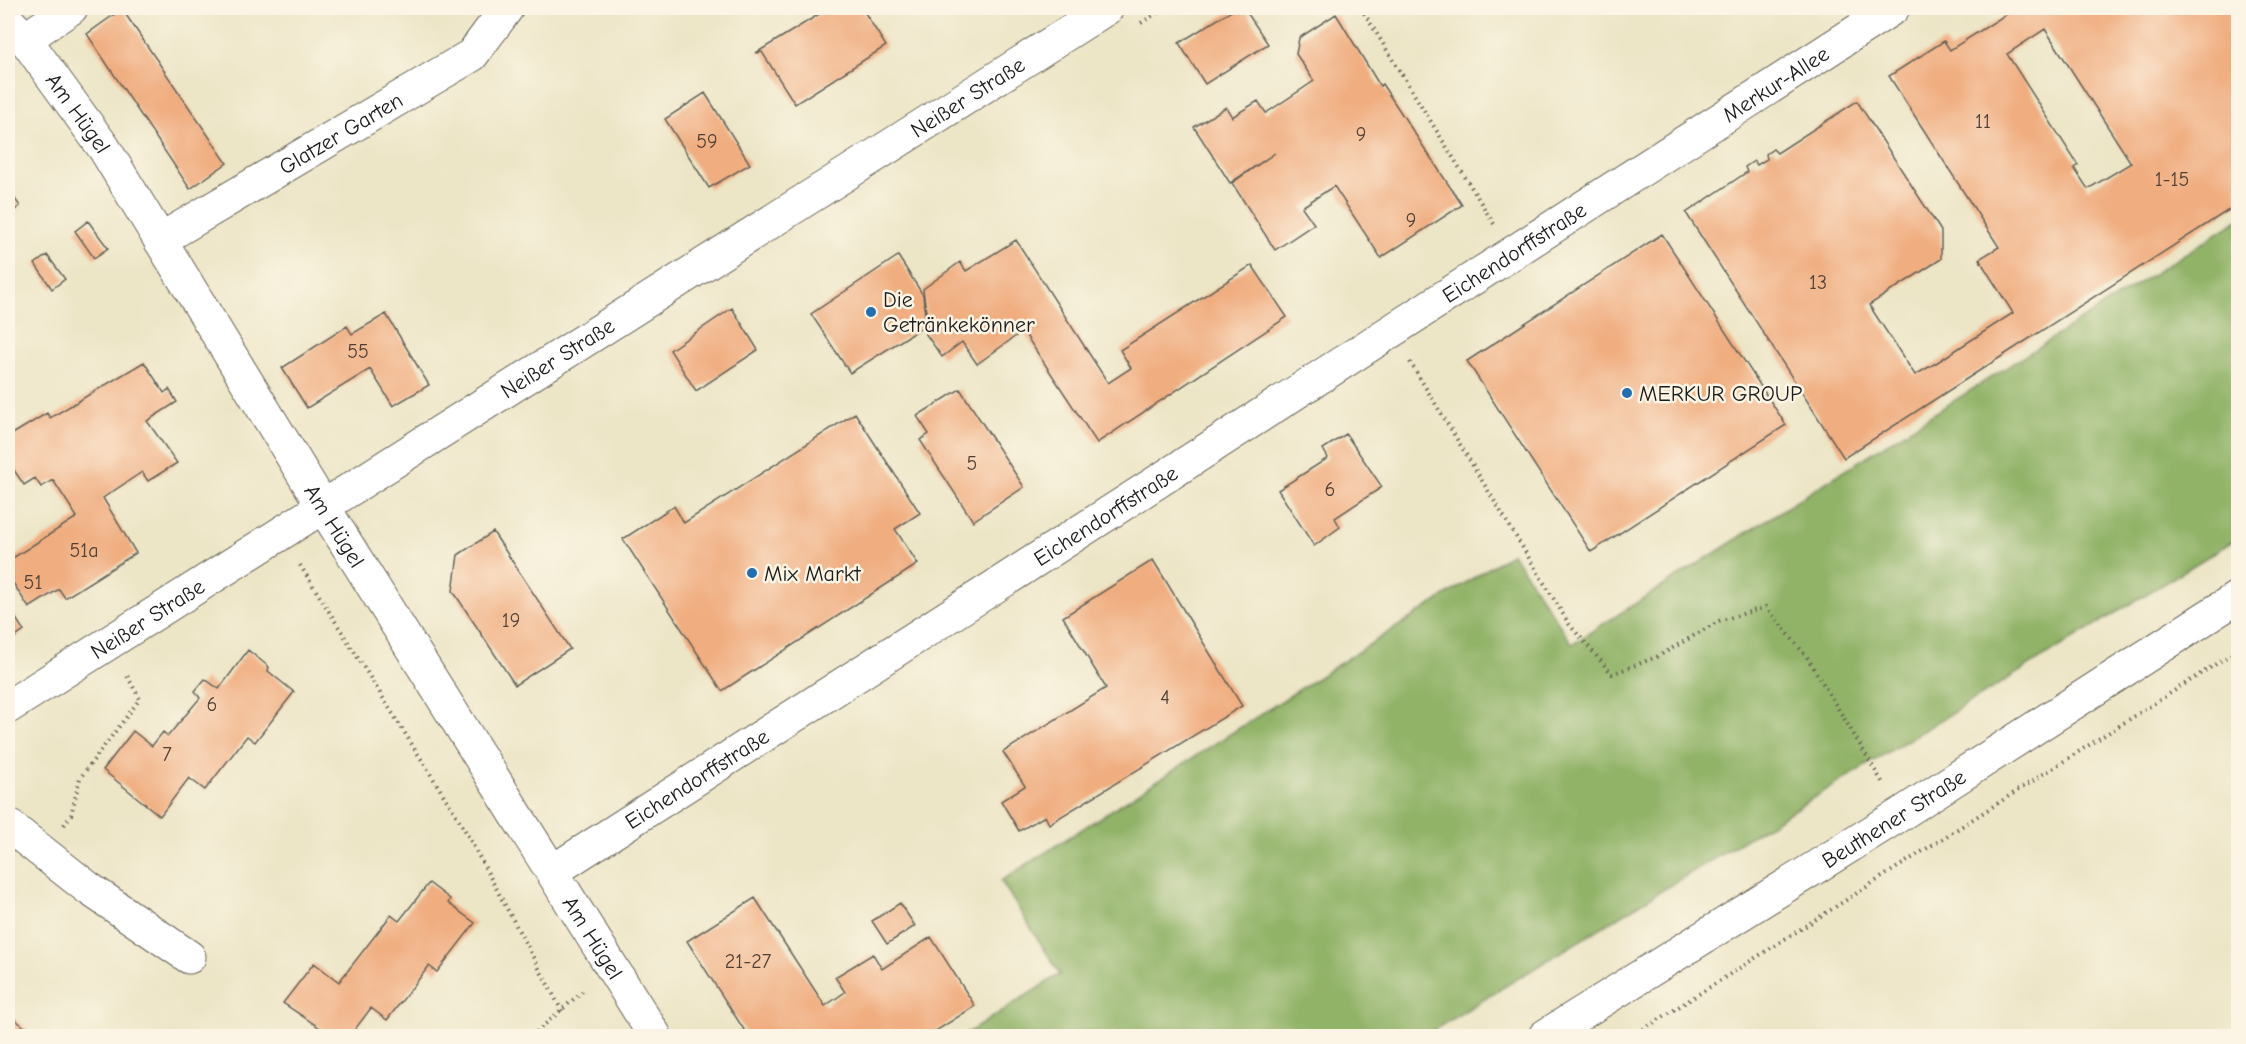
<svg xmlns="http://www.w3.org/2000/svg" width="2246" height="1044" viewBox="0 0 2246 1044" font-family="'Comic Neue',sans-serif">
  <rect width="100%" height="100%" fill="#fcf5e5"/>
  <filter id="ink" filterUnits="userSpaceOnUse"><feTurbulence type="fractalNoise" baseFrequency=".0167" numOctaves="2"/><feDisplacementMap in="SourceGraphic" scale="12" xChannelSelector="R" yChannelSelector="G"/><feConvolveMatrix kernelMatrix="1 2 1 2 8 2 1 2 1" color-interpolation-filters="sRGB"/></filter>
  <filter id="wash" filterUnits="userSpaceOnUse"><feTurbulence type="fractalNoise" baseFrequency=".008" numOctaves="4" result="noise"/><feDisplacementMap in="SourceGraphic" scale="24" xChannelSelector="R" yChannelSelector="G"/><feGaussianBlur stdDeviation="1.35" result="paint"/><feColorMatrix in="noise" values="0 0 0 0 0 0 0 0 0 0 0 0 0 0 0 0 0 1.4 0 .05"/><feComposite in="paint" operator="in"/></filter>
  <g filter="url(#wash)">
    <rect width="100%" height="100%" fill="#ece5c6"/>
    <path fill="#91b367" stroke="#566842" stroke-width="1.5" d="M2238,220V538L1424,1036H963L1060,974L1001,881L1512,553L1572,644Z"/>
    <g id="blocks">
      <path fill="#f0ad80" fill-rule="evenodd" d="M829,8H862L886,46L795,104L762,52L756,53Z
        M1236,8H1244L1268,44L1205,84L1179,43Z
        M2016,8H2238V204L1844,458L1686,213L1747,172L1745,167L1754,161L1757,165L1767,159L1766,154L1773,149L1777,153L1857,101L1941,231V259L1869,305L1915,375L1936,363L2013,313L1979,259L1999,247L1889,76L1944,41L1950,50ZM2045,29L2131,163L2088,189L2074,168L2078,165L2007,54Z
        M122,9L227,163L190,189L87,34Z
        M1336,14L1380,86L1382,84L1462,205L1381,258L1334,186L1302,207L1314,224L1275,250L1232,183L1275,153L1230,183L1194,127L1226,107L1232,117L1258,101L1266,113L1314,81L1296,54L1299,38Z
        M705,93L750,164L709,188L665,119Z
        M8,189L20,206L8,215Z
        M88,221L108,248L94,258L75,231Z
        M1662,234L1786,425L1591,552L1467,361Z
        M1016,240L1108,383L1131,368L1120,350L1252,265L1287,317L1097,443L1023,331L977,364L962,342L942,357L925,333L928,326L923,289L960,262L966,271Z
        M47,255L65,279L52,289L35,264Z
        M898,256L923,295L926,325L850,373L811,314Z
        M732,308L758,350L696,391L670,350Z
        M386,314L429,385L393,406L370,369L307,408L282,368L347,326L352,334Z
        M144,362L164,393L169,389L177,402L147,421L177,463L148,481L142,472L103,498L136,553L65,598L59,589L29,608L8,575V561L77,517L53,480L41,487L35,478L24,485L14,470L8,474V433L11,435L47,413L50,418Z
        M960,389L1024,487L973,521L920,440L929,434L917,416Z
        M855,413L920,513L895,529L918,564L722,691L623,539L674,506L684,523Z
        M1346,434L1382,487L1335,518L1340,527L1314,546L1278,490L1328,458L1323,449Z
        M493,532L570,649L515,685L453,591L458,555Z
        M1153,560L1242,706L1049,824L1045,816L1019,831L1001,801L1025,786L1003,752L1106,688L1063,617Z
        M8,606L24,631L8,642Z
        M248,650L269,667L268,671L294,692L255,742L247,736L205,790L189,778L160,816L103,770L133,731L152,746L163,732L168,736L200,698L195,691L205,679L219,689Z
        M429,883L450,899L448,903L475,923L437,972L429,966L387,1020L371,1008L350,1036H332L283,1003L314,963L339,982L391,915L399,921Z
        M755,898L825,1006L845,992L835,977L873,954L882,969L931,937L975,1006L928,1036H748L687,941Z
        M900,903L915,926L887,944L872,921Z
        M8,1014L36,1036H8Z"/>
    </g>
  </g>
  <g filter="url(#ink)">
    <use href="#blocks" fill-opacity="0" stroke="#656258" stroke-width="1.5"/>
    <g fill="none" stroke-linecap="round" stroke-linejoin="round">
      <g stroke="#656258" stroke-width="35">
        <g id="minor">
          <path id="s1" d="M8,21L25,39L104,148L322,505L655,1036"/>
          <path d="M25,39L71,8"/>
          <path id="s2" d="M160,240L472,55L507,8"/>
          <path id="s3" d="M8,707L1107,8"/>
          <path d="M8,825L88,888L189,957"/>
          <path id="s4" d="M553,871L1893,8"/>
        </g>
      </g>
      <g stroke="#656258" stroke-width="35">
        <g id="secondary">
          <path id="s5" d="M1545,1036L1901,814L2238,597"/>
        </g>
      </g>
      <path stroke="#656258" stroke-width="4" stroke-dasharray="1.5 4.5" stroke-linecap="butt" d="M1361,8L1494,224
        M1141,23L1165,8
        M1410,362L1569,624L1612,674L1659,656L1719,621L1766,607L1807,657L1884,785
        M300,565L461,823L562,1011
        M64,825L71,815L80,778L140,699L126,674
        M532,1036L585,989
        M1633,1036L2238,650"/>
      <use href="#minor" stroke="#fff" stroke-width="33"/>
      <use href="#secondary" stroke="#fff" stroke-width="33"/>
    </g>
  </g>
  <g fill="#1f6fb2" stroke="#fcf5e5" stroke-width="2">
    <circle cx="871" cy="312" r="6"/>
    <circle cx="1627" cy="393" r="6"/>
    <circle cx="752" cy="573" r="6"/>
  </g>
  <g text-anchor="middle" stroke-width="5" stroke-linejoin="round" paint-order="stroke">
    <g font-size="20" fill="#514035">
      <text x="1983" y="128">11</text>
      <text x="1361" y="141">9</text>
      <text x="707" y="148">59</text>
      <text x="2172" y="186">1-15</text>
      <text x="1411" y="227">9</text>
      <text x="1818" y="289">13</text>
      <text x="358" y="358">55</text>
      <text x="972" y="470">5</text>
      <text x="1330" y="496">6</text>
      <text x="84" y="557">51a</text>
      <text x="33" y="589">51</text>
      <text x="511" y="627">19</text>
      <text x="1165" y="704">4</text>
      <text x="212" y="711">6</text>
      <text x="167" y="761">7</text>
      <text x="748" y="968">21-27</text>
    </g>
    <g font-size="22" fill="#1c1c1c" stroke="#fcf5e5">
      <text dy="8" stroke="none"><textPath href="#s4" startOffset="1454">Merkur-Allee</textPath></text>
      <text dy="8" stroke="none"><textPath href="#s3" startOffset="1137">Neißer Straße</textPath></text>
      <text dy="8" stroke="none"><textPath href="#s1" startOffset="116">Am Hügel</textPath></text>
      <text dy="8" stroke="none"><textPath href="#s2" startOffset="210">Glatzer Garten</textPath></text>
      <text dy="8" stroke="none"><textPath href="#s4" startOffset="1143">Eichendorffstraße</textPath></text>
      <text dy="8" stroke="none"><textPath href="#s3" startOffset="651">Neißer Straße</textPath></text>
      <text dy="8" stroke="none"><textPath href="#s4" startOffset="657">Eichendorffstraße</textPath></text>
      <text dy="8" stroke="none"><textPath href="#s1" startOffset="602">Am Hügel</textPath></text>
      <text dy="8" stroke="none"><textPath href="#s3" startOffset="165">Neißer Straße</textPath></text>
      <text dy="8" stroke="none"><textPath href="#s4" startOffset="171">Eichendorffstraße</textPath></text>
      <text dy="8" stroke="none"><textPath href="#s5" startOffset="411">Beuthener Straße</textPath></text>
      <text dy="8" stroke="none"><textPath href="#s1" startOffset="1088">Am Hügel</textPath></text>
    </g>
    <g font-size="22" fill="#1c1c1c" stroke="#fcf5e5" text-anchor="start">
      <text x="883" y="307">Die<tspan x="883" dy="25">Getränkekönner</tspan></text>
      <text x="1639" y="401">MERKUR GROUP</text>
      <text x="764" y="581">Mix Markt</text>
    </g>
  </g>
  <rect width="2246" height="1044" fill="none" stroke="#fcf5e5" stroke-width="30"/>
</svg>
